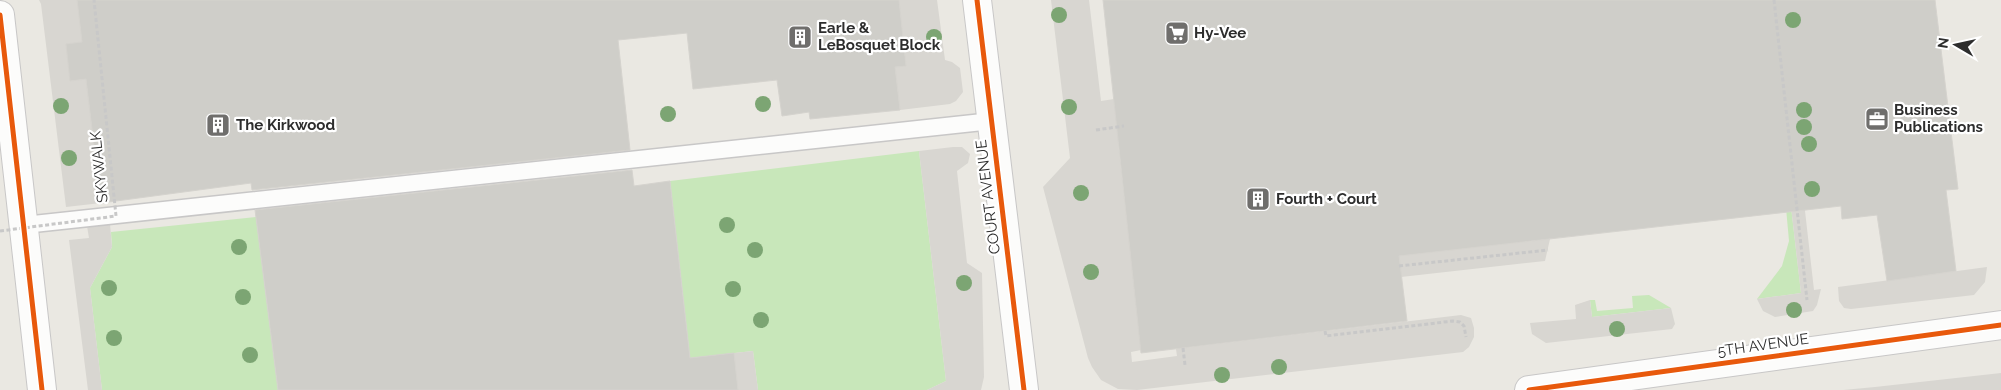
<svg xmlns="http://www.w3.org/2000/svg" width="2001" height="390" viewBox="0 0 2001 390" font-family="Raleway,sans-serif">
  <rect width="100%" height="100%" fill="#eae8e2"/>
  <path fill="#c8e7ba" d="M1767,0L1801,293L1757,299L1782,266L1789,241Z
    M919,151L946,381L927,390H758L753,351L690,358L670,181Z
    M256,217L278,390H102L90,288L112,247L111,232Z
    M1649,295L1671,308L1592,317L1590,300H1595L1597,311L1633,308L1632,296Z"/>
  <path fill="#d8d6d1" d="M39,0H77L82,42L71,81L86,79L101,203L66,207L41,4Z
    M899,0H937L945,60L952,62L960,68L963,92L956,101L950,104L900,110L895,67L906,66Z
    M1051,0H1089L1101,101L1114,99L1126,141L1118,142L1141,350L1131,352L1132,362L1177,356L1176,349L1461,315L1471,318L1474,328V337L1469,347L1463,352L1137,390L1118,389L1101,380L1092,367L1088,358L1043,187L1070,158Z
    M1767,0H1781L1814,290L1821,289L1817,305L1813,311L1775,317L1763,311L1757,299L1801,293Z
    M953,147H962L970,154L968,163L957,171L967,263L982,273L984,377L981,390H927L946,381L919,151Z
    M110,224L112,247L90,288L102,390H88L69,240L89,238L87,226Z
    M1550,239L1545,261L1401,277L1399,256Z
    M1987,267L1985,282L1974,295L1851,309L1844,308L1839,301L1838,287Z
    M1590,300L1592,317L1671,308L1675,324L1672,329L1546,343L1532,334L1530,323L1576,319L1575,305Z
    M753,351L758,390H738L734,353Z
    M2001,373V390H1843L1875,387Z"/>
  <path fill="#cfcec9" stroke="#d5d3ce" d="M77,0H899L906,66L895,67L900,110L810,119L809,112L782,116L777,80L693,89L687,33L618,40L630,150L252,190L251,183L101,203L86,79L70,81L66,44L82,42Z
    M1103,0H1935L1958,189L1946,190L1956,271L1887,281L1877,215L1842,219L1841,206L1399,256L1407,321L1141,353Z
    M632,170L634,186L670,181L690,358L734,353L738,390H278L255,210Z"/>
  <g fill="none" stroke-linecap="round" stroke-linejoin="round">
    <g stroke="#c8c7c7" stroke-width="19">
      <path id="service" d="M24,225L992,121"/>
    </g>
    <g stroke="#c8c7c7" stroke-width="30">
      <path id="tertiary" d="M977,0L1024,390
        M0,15L42,390
        M1529,390L2001,325"/>
    </g>
    <path stroke="#c8c8c8" stroke-width="3" stroke-dasharray="4 2.5" stroke-linecap="butt" d="M1774,0L1807,300
      M1096,130L1124,126
      M1399,266L1548,250
      M1325,331L1326,336L1453,321L1460,322L1464,326L1466,337
      M1183,348L1185,365"/>
    <use href="#service" stroke="#fcfcfb" stroke-width="16"/>
    <use href="#tertiary" stroke="#fcfcfb" stroke-width="28"/>
    <path stroke="#c8c8c8" stroke-width="3" stroke-dasharray="4 2.5" stroke-linecap="butt" d="M0,231L116,216L94,0"/>
    <g stroke="#fff" stroke-width="8">
      <path id="cycleway" d="M977,0L1024,390
        M0,15L42,390
        M1529,390L2001,325"/>
    </g>
    <use href="#cycleway" stroke="#e8590c" stroke-width="5"/>
  </g>
  <g fill="#7ca573">
    <circle cx="1059" cy="15" r="8"/>
    <circle cx="1793" cy="20" r="8"/>
    <circle cx="934" cy="37" r="8"/>
    <circle cx="763" cy="104" r="8"/>
    <circle cx="61" cy="106" r="8"/>
    <circle cx="1069" cy="107" r="8"/>
    <circle cx="1804" cy="110" r="8"/>
    <circle cx="668" cy="114" r="8"/>
    <circle cx="1804" cy="127" r="8"/>
    <circle cx="1809" cy="144" r="8"/>
    <circle cx="69" cy="158" r="8"/>
    <circle cx="1812" cy="189" r="8"/>
    <circle cx="1081" cy="193" r="8"/>
    <circle cx="727" cy="225" r="8"/>
    <circle cx="239" cy="247" r="8"/>
    <circle cx="755" cy="250" r="8"/>
    <circle cx="1091" cy="272" r="8"/>
    <circle cx="964" cy="283" r="8"/>
    <circle cx="109" cy="288" r="8"/>
    <circle cx="733" cy="289" r="8"/>
    <circle cx="243" cy="297" r="8"/>
    <circle cx="1794" cy="310" r="8"/>
    <circle cx="761" cy="320" r="8"/>
    <circle cx="1617" cy="329" r="8"/>
    <circle cx="114" cy="338" r="8"/>
    <circle cx="250" cy="355" r="8"/>
    <circle cx="1279" cy="367" r="8"/>
    <circle cx="1222" cy="375" r="8"/>
  </g>
  <defs>
    <g id="supermarket-square" transform="scale(1.25)"><rect x="-9" y="-9" width="18" height="18" rx="4" fill="#6f6e6c" stroke="#fff"/><path d="M-6-5.5h2.5l.6 2H6L4.5 2H-2.5L-4.4-4H-6ZM-1.5 3.2a1.3 1.3 0 1 0 .1 0ZM3 3.2a1.3 1.3 0 1 0 .1 0Z" fill="#fff"/></g>
    <g id="building-square" transform="scale(1.25)"><rect x="-9" y="-9" width="18" height="18" rx="4" fill="#6f6e6c" stroke="#fff"/><path d="M-4-6H4V6H1V3H-1V6H-4ZM-2.5-4.3h1.7v1.8h-1.7ZM.8-4.3h1.7v1.8H.8ZM-2.5-1h1.7V.8h-1.7ZM.8-1h1.7V.8H.8Z" fill="#fff"/></g>
    <g id="office-square" transform="scale(1.25)"><rect x="-9" y="-9" width="18" height="18" rx="4" fill="#6f6e6c" stroke="#fff"/><path d="M-6-3h4V-5.5h4V-3h4V5H-6ZM-1-4.5V-3h2v-1.5ZM-6 0V1H6V0Z" fill="#fff"/></g>
  </defs>
  <g fill-rule="evenodd">
    <use href="#supermarket-square" x="1177" y="33"/>
    <use href="#building-square" x="800" y="37"/>
    <use href="#office-square" x="1877" y="119"/>
    <use href="#building-square" x="218" y="125"/>
    <use href="#building-square" x="1258" y="199"/>
  </g>
  <g text-anchor="middle" stroke-width="4.5" stroke-linejoin="round" paint-order="stroke">
    <g font-size="15" font-weight="bold" fill="#2d2d2d" stroke="#fff" text-anchor="start">
      <text x="818" y="33">Earle &amp;<tspan x="818" dy="17">LeBosquet Block</tspan></text>
      <text x="1194" y="38">Hy-Vee</text>
      <text x="1894" y="115">Business<tspan x="1894" dy="17">Publications</tspan></text>
      <text x="236" y="130">The Kirkwood</text>
      <text x="1276" y="204">Fourth + Court</text>
    </g>
    <g font-size="15" fill="#2d2d2d" stroke="#fff">
      <text transform="translate(99 167) rotate(-96)" y="5">SKYWALK</text>
      <text transform="translate(988 197) rotate(-97)" y="5">COURT AVENUE</text>
      <text transform="translate(1763 345) rotate(-8)" y="5">5TH AVENUE</text>
    </g>
  </g>
  <g transform="translate(1956 45) rotate(279)" stroke="#ffffff" stroke-width="4" paint-order="stroke">
  <path d="M0-4L9 19L0 12L-9 19Z" fill="#2d2d2d"/>
  <text y="-8" font-size="14" font-weight="bold" text-anchor="middle" fill="#2d2d2d">N</text>
  </g>
</svg>
